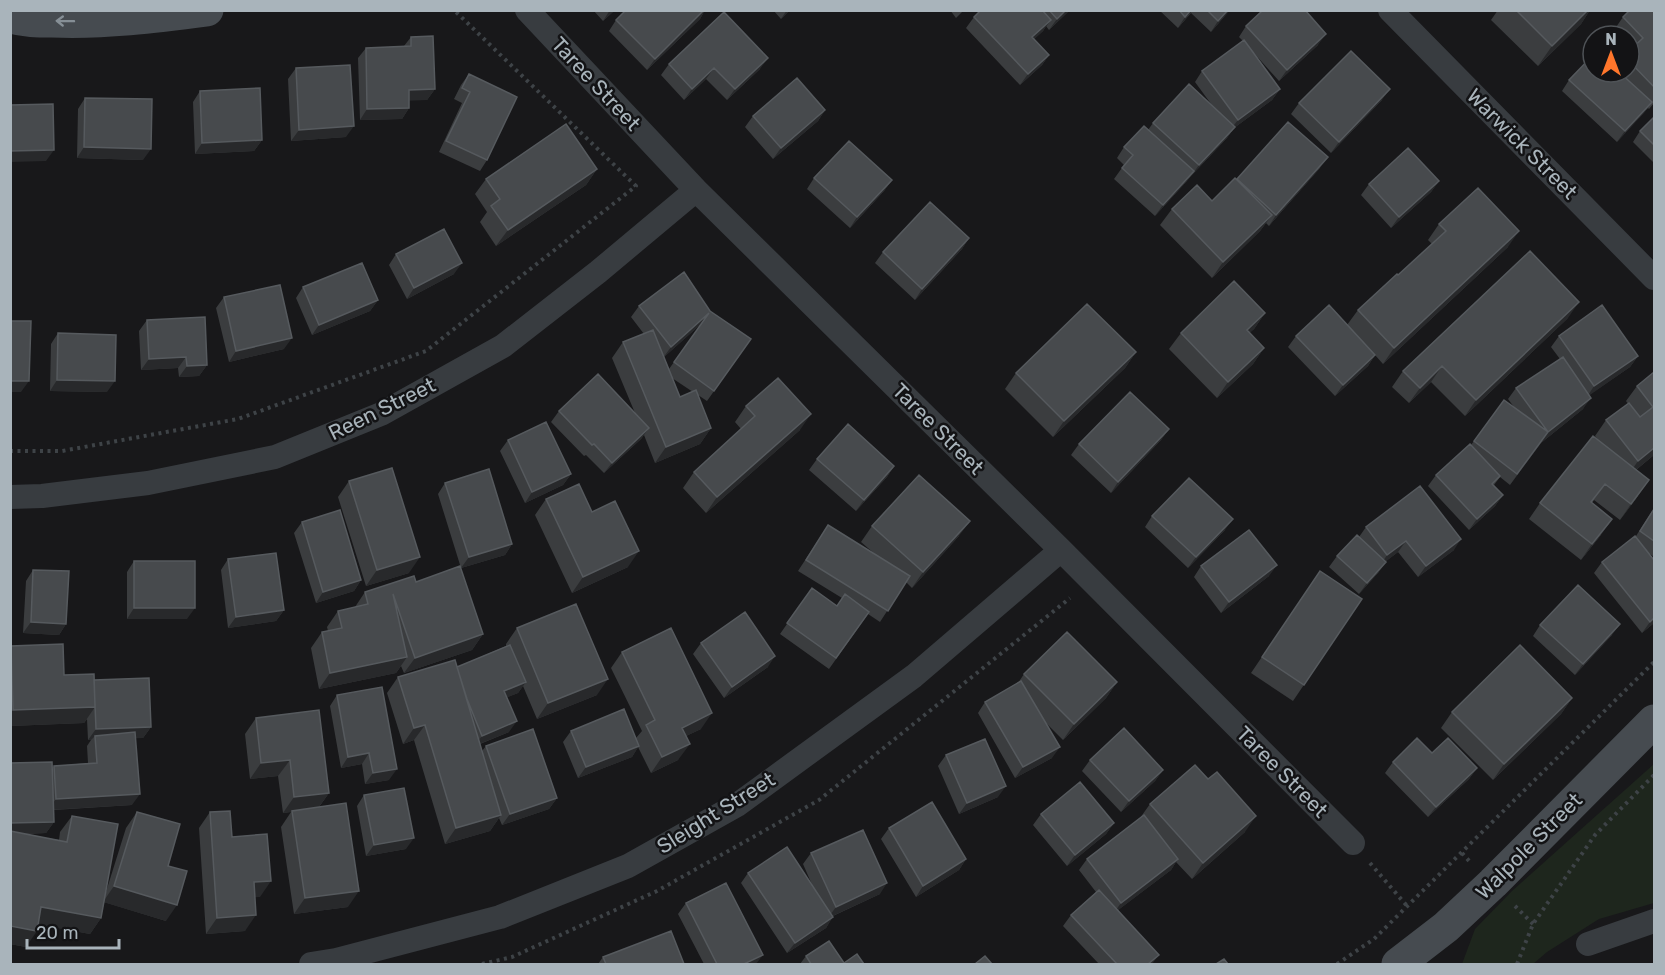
<svg xmlns="http://www.w3.org/2000/svg" width="1665" height="975" viewBox="0 0 1665 975" font-family="Rubik,sans-serif">
  <rect width="100%" height="100%" fill="#18181a"/>
  <path fill="#1e261d" d="M1654,764V903L1599,919L1547,952L1533,964H1462L1475,929L1512,891Z"/>
  <g fill="none" stroke-linecap="round" stroke-linejoin="round">
    <path stroke="#3e4347" stroke-width="4" stroke-dasharray="3 4.5" stroke-linecap="butt" d="M10,451H62L238,419L426,351L636,186L454,10
      M1462,853L1471,863
      M1370,863L1407,906
      M1515,906L1533,924
      M482,964L512,957L657,891L819,800L1070,598
      M1337,964L1374,939L1654,662
      M1517,964L1533,924L1595,835L1654,775"/>
    <path stroke="#383c40" stroke-width="24" d="M527,10L696,190L1061,550L1353,843
      M1390,10L1654,278
      M10,497L42,496L148,483L275,457L381,414L503,346L598,272L696,190
      M1588,944L1654,921
      M311,964L336,960L500,917L628,866L737,805L914,676L1061,550"/>
    <path stroke="#464b50" stroke-width="33" d="M10,17C24,21 38,21 52,21C104,23 155,17 207,10
      M1398,964L1446,927L1493,883L1654,721"/>
  </g>
  <path fill="#3b3d3f" fill-rule="evenodd" d="M593,10H615L603,21Z
    M626,10H705L700,19L647,70L609,31L616,20Z
    M773,10H790L781,19Z
    M950,10H964L956,18Z
    M981,10H1070L1049,30L1046,26L1043,31L1034,39L1049,55L1042,65L1020,85L966,28L974,17Z
    M1159,10H1230L1211,32L1191,13L1178,28Z
    M1498,10H1590L1581,24L1538,66L1491,20Z
    M1654,10V103L1649,109L1648,108L1617,142L1562,91L1569,80L1593,72H1629V36H1615L1612,33L1623,17Z
    M1246,26L1318,45L1279,81L1253,52L1280,89L1272,100L1234,128L1227,138L1191,176L1186,182L1155,216L1114,179L1124,165L1117,158L1124,147L1148,130L1153,123L1214,108L1195,82L1202,71L1243,41L1239,37Z
    M411,37L435,89L427,100H409V108L402,119L360,120L358,58L366,48L404,46Z
    M669,64L760,69L727,100L706,79L684,100L661,75Z
    M296,68L346,137L291,141L288,79Z
    M469,74L487,160L480,171L439,152L462,103L454,99L461,85Z
    M200,91L262,140L254,151L195,154L193,102Z
    M85,98L143,160L77,158L78,109Z
    M1382,100L1331,153L1291,114L1299,103Z
    M825,110L818,121L773,159L745,127L753,116Z
    M1654,117V163L1633,142L1640,131Z
    M1320,168L1269,226L1266,223L1260,231L1212,278L1160,225L1172,209L1212,201L1237,180Z
    M597,169L586,185L496,246L480,222L487,212L475,194L486,179Z
    M814,178L892,180L884,191L850,228L807,189Z
    M1439,181L1431,192L1391,228L1361,195L1369,184Z
    M1439,224L1508,247L1383,364L1375,355L1368,366L1335,396L1288,347L1296,336L1347,325L1358,310L1398,275L1432,244L1428,240Z
    M969,238L962,249L915,300L875,263L883,252Z
    M396,254L454,274L407,299L389,265Z
    M303,287L378,300L370,311L312,335L296,298Z
    M224,297L284,349L229,362L216,308Z
    M639,306L710,311L751,339L707,401L698,395L711,428L700,444L655,463L644,435L641,439L604,473L586,455L584,456L551,422L559,411L635,413L612,358L623,342L644,334L631,317ZM701,324L674,362L669,369L664,357ZM672,378L693,392L680,397Z
    M1265,313L1254,329L1249,333L1264,348L1253,364L1217,398L1169,349L1181,333Z
    M1568,318L1465,416L1431,382L1409,403L1392,387L1403,371Z
    M147,320L207,365L199,376L179,377L178,368L141,370L139,331Z
    M58,333L107,392L50,391L51,344Z
    M1559,336L1638,356L1630,367L1589,395L1583,409L1541,443L1510,485L1500,477L1494,485L1503,495L1495,506L1469,530L1428,486L1436,475L1471,445L1504,400L1514,407L1508,399L1516,388L1560,359L1551,347Z
    M1136,352L1125,368L1053,437L1005,389L1016,373Z
    M1654,372V455L1636,470L1638,496L1620,520L1594,500L1592,503L1601,535L1581,560L1529,519L1540,503L1598,440L1595,436L1606,420L1628,404L1626,401L1637,386Z
    M746,406L800,430L706,513L683,488L694,472L741,429L735,422Z
    M1169,429L1161,440L1111,493L1071,455L1079,444Z
    M508,440L571,474L563,485L525,503L500,451Z
    M817,459L894,466L887,477L856,511L809,470Z
    M349,481L409,573L366,586L338,497Z
    M445,483L512,544L505,555L461,568L438,494Z
    M546,499L592,512L628,567L572,593L535,515Z
    M1654,508V557L1649,553L1654,560V623L1642,633L1594,573L1602,562L1636,536Z
    M1152,516L1225,530L1188,568L1145,527Z
    M302,522L361,580L354,591L316,603L294,533Z
    M828,525L876,555L861,542L872,526L959,536L912,588L906,582L880,622L868,614L829,669L780,634L812,588L837,606L842,598L798,571Z
    M1366,527L1454,550L1418,577L1398,552L1386,561L1378,573L1359,594L1329,567L1337,556L1359,537Z
    M228,559L284,610L276,621L228,628L221,570Z
    M134,561L187,619H127V572Z
    M1201,566L1269,576L1221,613L1194,577Z
    M33,570L66,624L59,635L23,633L26,581Z
    M1320,571L1362,599L1293,701L1251,673Z
    M416,582L483,634L472,650L404,673L401,666L396,673L319,689L311,648L322,632L328,631L327,627L338,611L355,607L365,592Z
    M1540,625L1612,635L1575,675L1533,636Z
    M517,628L597,695L537,719L523,686L518,693L507,697L509,732L480,744L482,751L486,746L557,798L549,809L502,825L499,818L490,831L445,844L414,740L403,744L387,693L398,677L457,667L506,646V644Z
    M701,643L768,667L724,698L693,654Z
    M11,646L64,675L94,680L151,727L143,738H136L132,805L54,810V822L46,833L24,834L59,840L60,832L72,816L105,895L126,828L137,812L168,866L166,921L104,902L101,918L90,934L38,924L26,947L10,944V763L52,768L54,766L88,763L87,746L91,740H88L87,719L84,723L10,726Z
    M622,652L701,729L686,736L678,760L651,773L638,747L632,757L578,778L563,742L571,731L636,738L642,731L611,668Z
    M1024,674L1117,682L1106,698L1063,740L1045,722L1052,758L1015,778L978,713L985,702L1018,683Z
    M337,695L389,780L365,784L362,764L341,768L330,706Z
    M1572,698L1561,714L1493,780L1441,728L1452,712Z
    M256,718L329,793L319,807L348,907L294,914L281,827L291,812L283,813L278,776L250,779L245,734Z
    M1432,753L1477,768L1469,779L1428,817L1385,773L1393,762Z
    M946,755L998,797L959,814L938,766Z
    M1090,760L1163,770L1155,781L1121,812L1082,771Z
    M364,795L406,849L366,856L357,806Z
    M1150,804L1245,832L1192,879L1176,862L1171,870L1118,910L1152,964H1099L1063,926L1071,915L1096,892L1079,870L1087,859L1140,818Z
    M210,812L232,837L260,897H255L245,931L206,934L199,828Z
    M1041,814L1114,823L1106,834L1067,866L1033,825Z
    M889,828L966,859L959,870L916,897L881,839Z
    M811,853L880,894L833,916L826,928L787,953L741,883L748,873L813,887L803,864Z
    M686,903L756,964H704L678,914Z
    M806,956L844,963L864,964H800Z
    M603,957L684,964H598Z"/>
  <path fill="#28292b" d="M610,10H615L603,21Z
    M704,10H705L700,19L647,70L655,59Z
    M787,10H790L781,19Z
    M1066,10H1070L1049,30L1057,19Z
    M1191,10H1193L1178,28L1185,17Z
    M1228,10H1230L1211,32L1218,21Z
    M1588,10H1590L1581,24L1538,66L1552,46Z
    M1051,20L1043,31L1025,48L1032,37Z
    M1326,34L1318,45L1279,81L1287,70Z
    M1049,55L1042,65L1020,85L1028,74Z
    M768,58L760,69L727,100L735,89Z
    M714,68L706,79L684,100L692,89Z
    M435,89L427,100L401,101L409,90Z
    M1280,89L1272,100L1234,128L1227,138L1191,176L1199,165L1230,130L1238,120Z
    M1390,89L1382,100L1331,153L1339,142Z
    M1652,102L1644,113L1617,142L1625,131Z
    M409,108L402,119L360,120L367,109Z
    M825,110L818,121L773,159L781,148Z
    M354,126L346,137L291,141L299,130Z
    M262,140L254,151L195,154L202,143Z
    M84,147L151,149L143,160L77,158Z
    M54,150L46,161L10,162V151Z
    M1328,157L1320,168L1269,226L1276,215Z
    M597,169L586,185L496,246L508,230Z
    M1194,171L1186,182L1155,216L1163,205Z
    M892,180L884,191L850,228L857,217Z
    M1439,181L1431,192L1391,228L1399,217Z
    M1272,215L1260,231L1212,278L1223,262Z
    M1519,231L1508,247L1383,364L1394,348Z
    M969,238L962,249L915,300L922,289Z
    M462,263L454,274L407,299L414,288Z
    M378,300L370,311L312,335L319,325Z
    M1579,302L1568,318L1465,416L1476,400Z
    M709,313L701,324L663,358L671,347Z
    M1265,313L1254,329L1236,346L1247,330Z
    M292,338L284,349L229,362L236,351Z
    M1264,348L1253,364L1217,398L1228,382Z
    M1136,352L1125,368L1053,437L1064,421Z
    M1375,355L1368,366L1335,396L1343,385Z
    M1638,356L1630,367L1587,397L1594,386Z
    M186,357L178,368L141,370L149,359Z
    M207,365L199,376L179,377L187,366Z
    M1442,366L1431,382L1409,403L1420,388Z
    M57,380L115,381L107,392L50,391Z
    M10,381H29L21,392H10Z
    M1591,398L1583,409L1541,443L1510,485L1548,432Z
    M811,414L800,430L706,513L717,497Z
    M649,428L641,439L604,473L612,463Z
    M711,428L700,444L655,463L666,447Z
    M1169,429L1161,440L1111,493L1118,482Z
    M1654,448V455L1627,477L1638,461Z
    M894,466L887,477L856,511L864,500Z
    M571,474L563,485L525,503L532,492Z
    M1649,480L1638,496L1620,520L1631,504Z
    M1503,495L1495,506L1469,530L1477,519Z
    M1233,519L1225,530L1188,568L1196,557Z
    M1612,519L1601,535L1581,560L1592,544Z
    M970,521L959,536L912,588L923,572Z
    M1461,539L1454,550L1418,577L1426,566Z
    M1406,541L1398,552L1380,566L1387,555Z
    M512,544L505,555L461,568L469,557Z
    M639,551L628,567L572,593L583,577Z
    M420,557L409,573L366,586L377,570Z
    M1386,562L1378,573L1359,594L1367,583Z
    M1277,565L1269,576L1221,613L1229,602Z
    M361,580L354,591L316,603L323,592Z
    M134,608H195L187,619H127Z
    M284,610L276,621L228,628L236,617Z
    M1654,618V623L1642,633L1650,622Z
    M31,622L66,624L59,635L23,633Z
    M1620,624L1612,635L1575,675L1583,664Z
    M483,634L472,650L404,673L415,658Z
    M775,656L768,667L724,698L732,687Z
    M407,657L396,673L319,689L330,673Z
    M608,679L597,695L537,719L548,703Z
    M526,682L518,693L496,702L504,691Z
    M1117,682L1106,698L1063,740L1074,724Z
    M1572,698L1561,714L1493,780L1504,764Z
    M95,707L84,723L10,726V713L13,710Z
    M712,713L701,729L671,743L682,728Z
    M517,721L509,732L474,746L482,736Z
    M425,725L414,740L403,744L414,728Z
    M151,727L143,738L95,740V736L91,740H88L96,729Z
    M690,744L678,760L651,773L662,757Z
    M639,746L632,757L578,778L586,767Z
    M1060,747L1052,758L1015,778L1023,767Z
    M369,753L362,764L341,768L348,757Z
    M290,760L278,776L250,779L261,763Z
    M1477,768L1469,779L1428,817L1436,807Z
    M397,769L389,780L365,784L373,773Z
    M1163,770L1155,781L1121,812L1129,801Z
    M1006,786L998,797L959,814L967,803Z
    M329,793L318,808L283,813L294,797Z
    M140,794L132,805L48,810L56,799Z
    M557,798L549,809L502,825L510,814Z
    M501,815L490,831L445,844L456,828Z
    M1256,816L1245,832L1192,879L1203,863Z
    M54,822L46,833L10,834V823Z
    M1114,823L1106,834L1067,866L1075,855Z
    M414,838L406,849L366,856L374,845Z
    M966,859L959,870L916,897L923,886Z
    M1178,859L1171,870L1113,914L1121,903Z
    M271,881L260,897L242,898L254,882Z
    M887,883L880,894L828,918L836,907Z
    M114,886L177,905L166,921L103,902Z
    M359,891L348,907L294,914L305,898Z
    M41,907L101,918L90,934L30,923Z
    M256,915L245,931L206,934L217,918Z
    M833,917L826,928L787,953L795,943Z
    M10,926L37,931L26,947L10,944Z
    M763,955L756,964H744Z
    M1159,955L1152,964H1148Z"/>
  <path fill="#474a4d" stroke="#565a5e" stroke-width="1.5" d="M626,10H704L655,59L616,20Z
    M981,10H1042L1051,20L1032,37L1049,55L1028,74L974,17Z
    M1049,10H1066L1057,19Z
    M1179,10H1191L1185,17Z
    M1207,10H1228L1218,21Z
    M1263,10H1305L1326,34L1287,70L1246,26Z
    M1516,10H1588L1552,46Z
    M1630,10H1654V87L1629,61V51L1643,38L1623,17Z
    M724,12L768,58L735,89L714,68L692,89L669,64Z
    M433,36L435,89L409,90V108L367,109L366,48L411,46V37Z
    M1244,40L1280,89L1238,120L1202,71Z
    M1351,51L1390,89L1339,142L1299,103Z
    M1593,55V72H1619L1652,102L1625,131L1569,80Z
    M350,65L354,126L299,130L296,68Z
    M469,74L517,97L487,160L446,141L470,92L462,88Z
    M797,78L825,110L781,148L753,116Z
    M1189,84L1235,127L1199,165L1153,123Z
    M260,88L262,140L202,143L200,91Z
    M85,98L152,99L151,149L84,147Z
    M53,104L54,150L10,151V105Z
    M1654,117V145L1640,131Z
    M1288,122L1328,157L1276,215L1237,179Z
    M566,124L597,169L508,230L491,206L500,199L486,179Z
    M1144,126L1194,171L1163,205L1122,168L1133,155L1124,147Z
    M849,141L892,180L857,217L814,178Z
    M1408,148L1439,181L1399,217L1369,184Z
    M1235,178L1272,215L1223,262L1172,209L1197,185L1212,201Z
    M1478,188L1519,231L1394,348L1358,310L1397,274L1398,275L1446,231L1439,224Z
    M930,202L969,238L922,289L883,252Z
    M444,229L462,263L414,288L396,254Z
    M1530,251L1579,302L1476,400L1442,366L1420,388L1403,371Z
    M362,263L378,300L319,325L303,287Z
    M684,272L710,311L751,339L714,391L674,362L709,313L671,347L639,306Z
    M1234,281L1265,313L1247,330L1264,348L1228,382L1181,333Z
    M280,285L292,338L236,351L224,297Z
    M1087,304L1136,352L1064,421L1016,373Z
    M1329,305L1375,355L1343,385L1296,336Z
    M1602,305L1638,356L1594,386L1559,336Z
    M205,317L207,365L187,366L186,357L149,359L147,320Z
    M10,321H31L29,381H10Z
    M653,330L680,397L696,390L711,428L666,447L623,342Z
    M58,333L116,335L115,381L57,380Z
    M1563,357L1591,398L1548,432L1516,388Z
    M1654,372V448L1638,461L1606,420L1629,403L1640,417L1653,407L1637,386Z
    M598,374L649,428L612,463L594,444L592,445L559,411Z
    M778,378L811,414L717,497L694,472L755,416L746,406Z
    M1130,392L1169,429L1118,482L1079,444Z
    M1504,400L1548,432L1517,474L1474,441Z
    M546,422L571,474L532,492L508,440Z
    M848,424L894,466L864,500L817,459Z
    M1593,436L1649,480L1631,504L1605,484L1591,502L1612,519L1592,544L1540,503Z
    M1470,444L1500,476L1492,484L1503,495L1477,519L1436,475Z
    M392,468L420,557L377,570L349,481Z
    M489,469L512,544L469,557L445,483Z
    M919,475L970,521L923,572L872,526Z
    M1189,478L1233,519L1196,557L1152,516Z
    M579,484L592,512L615,501L639,551L583,577L546,499Z
    M1420,486L1461,539L1426,566L1406,541L1387,555L1366,527Z
    M1654,509V541L1640,531Z
    M340,510L361,580L323,592L302,522Z
    M828,525L910,576L888,611L806,560Z
    M1249,530L1277,565L1229,602L1201,566Z
    M1357,535L1386,562L1367,583L1337,556Z
    M1635,536L1654,560V618L1650,622L1602,562Z
    M276,553L284,610L236,617L228,559Z
    M134,561H195V608H134Z
    M460,566L483,634L415,658L393,594L407,657L330,673L322,632L342,628L338,611L368,604L365,592L414,576L416,582Z
    M33,570L69,571L66,624L31,622Z
    M1320,571L1362,599L1304,685L1262,657Z
    M1578,585L1620,624L1583,664L1540,625Z
    M812,588L837,606L845,594L869,612L836,658L787,623Z
    M576,604L608,679L548,703L517,628Z
    M745,612L775,656L732,687L701,643Z
    M671,628L712,713L682,728L690,744L662,757L646,725L655,720L622,652Z
    M1067,632L1117,682L1074,724L1024,674Z
    M63,644L64,675L94,674L95,707L13,710L11,646Z
    M510,645L526,682L504,691L517,721L482,736L467,699L457,667Z
    M1520,645L1572,698L1504,764L1452,712Z
    M455,660L501,815L456,828L425,725L414,728L398,677Z
    M149,678L151,727L96,729L94,680Z
    M1021,681L1060,747L1023,767L985,702Z
    M382,687L397,769L373,773L369,753L348,757L337,695Z
    M624,709L639,746L586,767L571,731Z
    M319,710L329,793L294,797L290,760L261,763L256,718Z
    M1124,728L1163,770L1129,801L1090,760Z
    M533,729L557,798L510,814L486,746Z
    M135,732L140,794L56,799L54,766L97,763L95,736Z
    M1417,738L1432,753L1448,738L1477,768L1436,807L1393,762Z
    M985,739L1006,786L967,803L946,755Z
    M52,762L54,822L10,823V763Z
    M1195,765L1208,779L1217,772L1256,816L1203,863L1150,804Z
    M1080,782L1114,823L1075,855L1041,814Z
    M404,788L414,838L374,845L364,795Z
    M932,802L966,859L923,886L889,828Z
    M346,803L359,891L305,898L292,811Z
    M230,811L232,837L267,834L271,881L254,882L256,915L217,918L210,812Z
    M137,812L180,824L168,866L187,871L177,905L114,886Z
    M1144,815L1178,859L1121,903L1087,859Z
    M72,816L118,824L101,918L41,907L37,931L10,926V831L67,842Z
    M863,830L887,883L836,907L811,853Z
    M787,847L833,917L795,943L748,873Z
    M726,883L763,955L744,964H717L686,903Z
    M1099,890L1159,955L1148,964H1117L1071,915Z
    M671,931L684,964H606L603,957Z
    M829,941L844,963L857,954L864,964H811L806,956Z
    M985,956L992,964H975Z
    M1224,959L1228,964H1216Z"/>
  <defs><path id="oneway-shaft" d="M-6 0H5M1.5-3L5.5 0L1.5 3" fill="none" stroke-width="1.6" stroke-linecap="round" stroke-linejoin="round" transform="scale(1.5)"/></defs>
  <use stroke="#868f96" href="#oneway-shaft" transform="translate(65 21) rotate(-179)"/>
  <g text-anchor="middle" stroke-width="5" stroke-linejoin="round" paint-order="stroke">
    <g font-size="21" fill="#a9b4bb" stroke="#131315">
      <text transform="translate(596 84) rotate(47)" y="7">Taree Street</text>
      <text transform="translate(1522 144) rotate(45)" y="7">Warwick Street</text>
      <text transform="translate(382 409) rotate(-26)" y="7">Reen Street</text>
      <text transform="translate(938 429) rotate(45)" y="7">Taree Street</text>
      <text transform="translate(1282 772) rotate(45)" y="7">Taree Street</text>
      <text transform="translate(716 813) rotate(-32)" y="7">Sleight Street</text>
      <text transform="translate(1529 846) rotate(-45)" y="7">Walpole Street</text>
    </g>
  </g>
  <rect width="1665" height="975" fill="none" stroke="#a9b4bb" stroke-width="24"/>
  <g transform="translate(1611 54)"><circle r="28" fill="#131315" stroke="#4f5357" stroke-width="1.5"/>
  <path d="M0-4.5L10 22L0 15L-10 22Z" fill="#ff762b"/>
  <text y="-9" font-size="16" font-weight="bold" text-anchor="middle" fill="#a9b4bb">N</text>
  </g>
  <path d="M27 939v9h92v-9" fill="none" stroke="#a9b4bb" stroke-width="3"/>
  <text x="36" y="939" font-size="18" fill="#a9b4bb" stroke="#131315" stroke-width="4.5" paint-order="stroke">20 m</text>
</svg>
